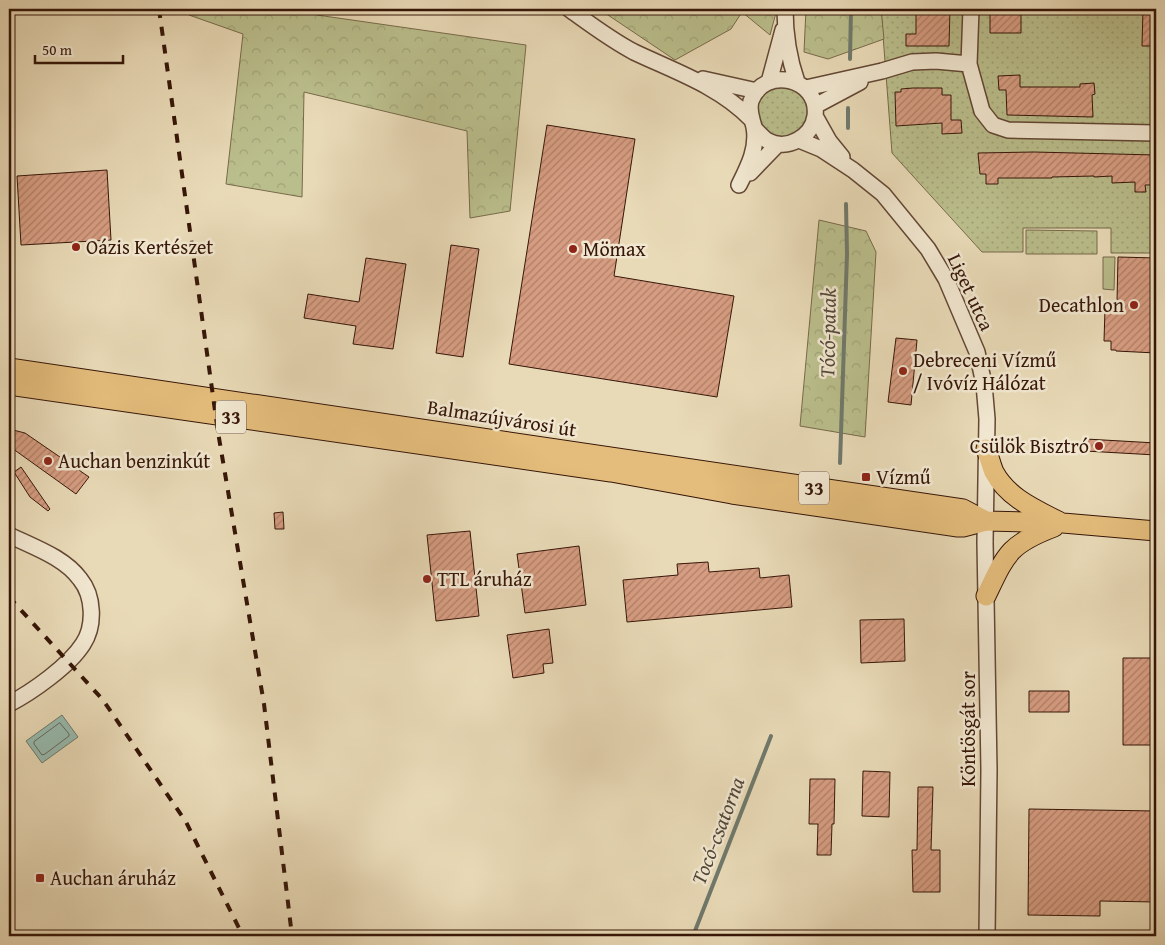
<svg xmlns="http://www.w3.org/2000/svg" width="1165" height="945" viewBox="0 0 1165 945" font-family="'Gentium Book Plus',serif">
  <defs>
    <pattern id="grass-dots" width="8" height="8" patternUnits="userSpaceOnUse" patternTransform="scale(1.25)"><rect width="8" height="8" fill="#babe8c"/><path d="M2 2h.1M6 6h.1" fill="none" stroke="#a0a377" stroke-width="1.8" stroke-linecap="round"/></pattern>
    <pattern id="forest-crowns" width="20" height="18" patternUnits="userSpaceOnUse" patternTransform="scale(1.25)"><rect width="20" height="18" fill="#babe8c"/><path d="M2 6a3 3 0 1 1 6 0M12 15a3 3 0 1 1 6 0" fill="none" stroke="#a0a377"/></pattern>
    <pattern id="building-hatch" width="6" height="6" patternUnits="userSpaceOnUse" patternTransform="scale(1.25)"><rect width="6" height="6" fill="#d79d82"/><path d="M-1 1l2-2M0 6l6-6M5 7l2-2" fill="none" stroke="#af7f68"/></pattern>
  </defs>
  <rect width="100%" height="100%" fill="#e9dab7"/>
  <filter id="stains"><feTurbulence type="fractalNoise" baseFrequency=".004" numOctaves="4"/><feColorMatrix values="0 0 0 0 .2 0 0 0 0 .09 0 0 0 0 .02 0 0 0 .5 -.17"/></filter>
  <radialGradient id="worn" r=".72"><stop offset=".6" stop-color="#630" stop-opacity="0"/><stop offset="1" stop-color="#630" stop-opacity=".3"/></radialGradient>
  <path fill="url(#grass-dots)" stroke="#786a4a" d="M881,9H1156V253H1111V228H1023V252H982L892,153Z
    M757 112a26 26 0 1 1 52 0a26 26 0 1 1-52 0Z
    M1026,230L1097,231V254H1026Z"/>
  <path fill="url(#forest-crowns)" stroke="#786a4a" d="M182,9H318L317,15L526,45L510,211L470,218L467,131L304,92L302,197L226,184L243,34L189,15Z
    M599,9H777L770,35L742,12L731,29L675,60Z
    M806,9H881L884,39L828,59L804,52Z
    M819,220L866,231L876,252L865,437L800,426Z"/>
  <path fill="#babe8c" stroke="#786a4a" d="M1103,257H1115L1114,290L1103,289Z"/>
  <path fill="#97bbaf" stroke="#70796c" d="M62,715L78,737L42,763L26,741Z"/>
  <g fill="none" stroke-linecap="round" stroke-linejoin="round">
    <path stroke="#66685c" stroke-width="1" d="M60,723L69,734V736L45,754L42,755L34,744V742Z"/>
    <path stroke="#70796c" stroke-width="4" d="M850,59L851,9
      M848,128V108
      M840,463L847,254L846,204
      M693,936L771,736"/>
  </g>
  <path fill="url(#building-hatch)" stroke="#361608" d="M916,9H950L949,46H906V34H916Z
    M990,9H1021V33H990Z
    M1143,9H1156V46H1142Z
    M1020,75V87H1080V84L1094,83L1095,94L1092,95L1093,117L1007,115L1006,90H999L998,76Z
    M913,88H942V95H951V120H961L962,133L942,134V123L896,126L895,92H901V89Z
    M547,125L635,139L614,276L734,296L717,397L509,364Z
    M1034,152L1156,155V185H1145L1146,192H1135V182L1112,183V176L1094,177V176L1052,177V178H998V184H986V174H980L978,153Z
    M107,170L111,240L21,245L17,176Z
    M451,245L479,249L463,357L436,353Z
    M1118,257L1156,258V353L1116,351V350H1111V341H1104L1105,309H1112V302H1117Z
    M366,258L406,264L393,349L353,344L356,326L304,318L308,294L359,302Z
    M896,338L917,340L911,405L888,402Z
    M9,429L25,433L89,477L76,494L9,446Z
    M1086,439L1156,443V455L1085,451Z
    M21,467L50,509L48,511L30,497L14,472Z
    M283,512L284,529H275L274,513Z
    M470,531L479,616L436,621L427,535Z
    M579,546L586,605L525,613L517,554Z
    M708,562L709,572L759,568L760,578L789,575L792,607L627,622L623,580L678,575L677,564Z
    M904,619L905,661L861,663L860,620Z
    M549,629L553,663L543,664L544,673L513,678L507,635Z
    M1123,658H1156V745H1123Z
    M1029,691H1069V712H1029Z
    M863,771L890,772L889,817L862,816Z
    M810,779H835L834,824H832L831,855H817L818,824H809Z
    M918,787H933L931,850H940V892H913L912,850H917Z
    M1029,809L1156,811V902L1100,901V916L1028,915Z"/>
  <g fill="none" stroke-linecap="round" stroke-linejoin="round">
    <g stroke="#634734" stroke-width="18">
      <path id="minor" d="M569,9C590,24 611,40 634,52C674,71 719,86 751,119
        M785,9C785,33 789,59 797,82
        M971,9L969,64L982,111L993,125L1008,130L1156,133
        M703,79L757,91
        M769,82L783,30
        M806,88L882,71L912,62L936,61L969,64
        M815,106L860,82
        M815,116L829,141L842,157
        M799,140L821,149L853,170L883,194L928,249L946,279L977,352L984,384L987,419L985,542L989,770L987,936
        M750,173L778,144
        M739,185C748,167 758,148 754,127C752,118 748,111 751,101C764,65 820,78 815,116C812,137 787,151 768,141C763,138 758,132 754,128
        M9,535C33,547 64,557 80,579C94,596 95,626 83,644C69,666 32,692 9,704"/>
    </g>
    <g stroke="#361608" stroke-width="21">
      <path id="major" d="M9,368L963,509L986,521
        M9,385L611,472L732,494L958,527H963L986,521L1063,523L1156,531
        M986,449C989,456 991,465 994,472C1008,498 1035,509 1060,522
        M986,596C1006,554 1009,544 1054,527"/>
    </g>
    <use href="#minor" stroke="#f1e7d0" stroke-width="15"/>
    <use href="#major" stroke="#e4bd7c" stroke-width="19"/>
    <path stroke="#361608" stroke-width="4" stroke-dasharray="9 9" stroke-linecap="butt" d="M159,9L218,432L264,704L292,936
      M9,597L103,700L186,822L243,936"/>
  </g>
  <g fill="#8f2418" stroke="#f1e7d0" stroke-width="2">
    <circle cx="76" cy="247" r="5"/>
    <circle cx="573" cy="249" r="5"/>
    <circle cx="1134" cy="305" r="5"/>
    <circle cx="903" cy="371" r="5"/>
    <circle cx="1099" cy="446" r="5"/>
    <circle cx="48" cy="461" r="5"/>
    <rect x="861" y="472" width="10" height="10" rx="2.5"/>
    <circle cx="427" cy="579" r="5"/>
    <rect x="35" y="873" width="10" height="10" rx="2.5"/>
  </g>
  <g text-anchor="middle" stroke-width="5" stroke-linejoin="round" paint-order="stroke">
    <g fill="#f1e7d0" stroke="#6e5544" stroke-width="1">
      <rect x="216" y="400.5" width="30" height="33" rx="4"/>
      <rect x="799" y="471.5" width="30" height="33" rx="4"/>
    </g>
    <g font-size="19" font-weight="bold" fill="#361608">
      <text x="231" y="424">33</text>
      <text x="814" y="495">33</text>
    </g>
    <g font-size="20" fill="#361608" stroke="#f1e7d0" text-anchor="start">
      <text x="86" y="254">Oázis Kertészet</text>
      <text x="583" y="256">Mömax</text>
      <text x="1124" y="312" text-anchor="end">Decathlon</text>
      <text x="913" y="367">Debreceni Vízmű<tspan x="913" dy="23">/ Ivóvíz Hálózat</tspan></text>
      <text x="1089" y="453" text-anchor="end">Csülök Bisztró</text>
      <text x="58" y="468">Auchan benzinkút</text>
      <text x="876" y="484">Vízmű</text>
      <text x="437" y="586">TTL áruház</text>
      <text x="50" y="885">Auchan áruház</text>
    </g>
    <g font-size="20" fill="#361608" stroke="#f1e7d0">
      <text transform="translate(971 292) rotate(65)" y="7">Liget utca</text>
      <text transform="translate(502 418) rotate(9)" y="7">Balmazújvárosi út</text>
      <text transform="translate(968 729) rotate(-90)" y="7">Köntösgát sor</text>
    </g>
    <g font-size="21" font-style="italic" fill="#53483a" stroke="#f1e7d0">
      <text transform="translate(828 333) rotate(-89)" y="7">Tócó-patak</text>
      <text transform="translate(718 831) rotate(-69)" y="7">Tocó-csatorna</text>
    </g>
  </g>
  <rect width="1165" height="945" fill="none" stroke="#e9dab7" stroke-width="30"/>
  <rect x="10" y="10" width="1145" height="925" fill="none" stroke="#361608" stroke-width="2.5"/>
  <rect x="15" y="15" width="1135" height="915" fill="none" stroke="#361608"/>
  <path d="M35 55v8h88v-8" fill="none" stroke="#361608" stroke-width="2.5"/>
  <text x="42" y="55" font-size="15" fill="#361608" stroke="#f1e7d0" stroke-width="4" paint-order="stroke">50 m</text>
  <rect width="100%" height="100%" filter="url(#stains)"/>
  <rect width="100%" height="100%" fill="url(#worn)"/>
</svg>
